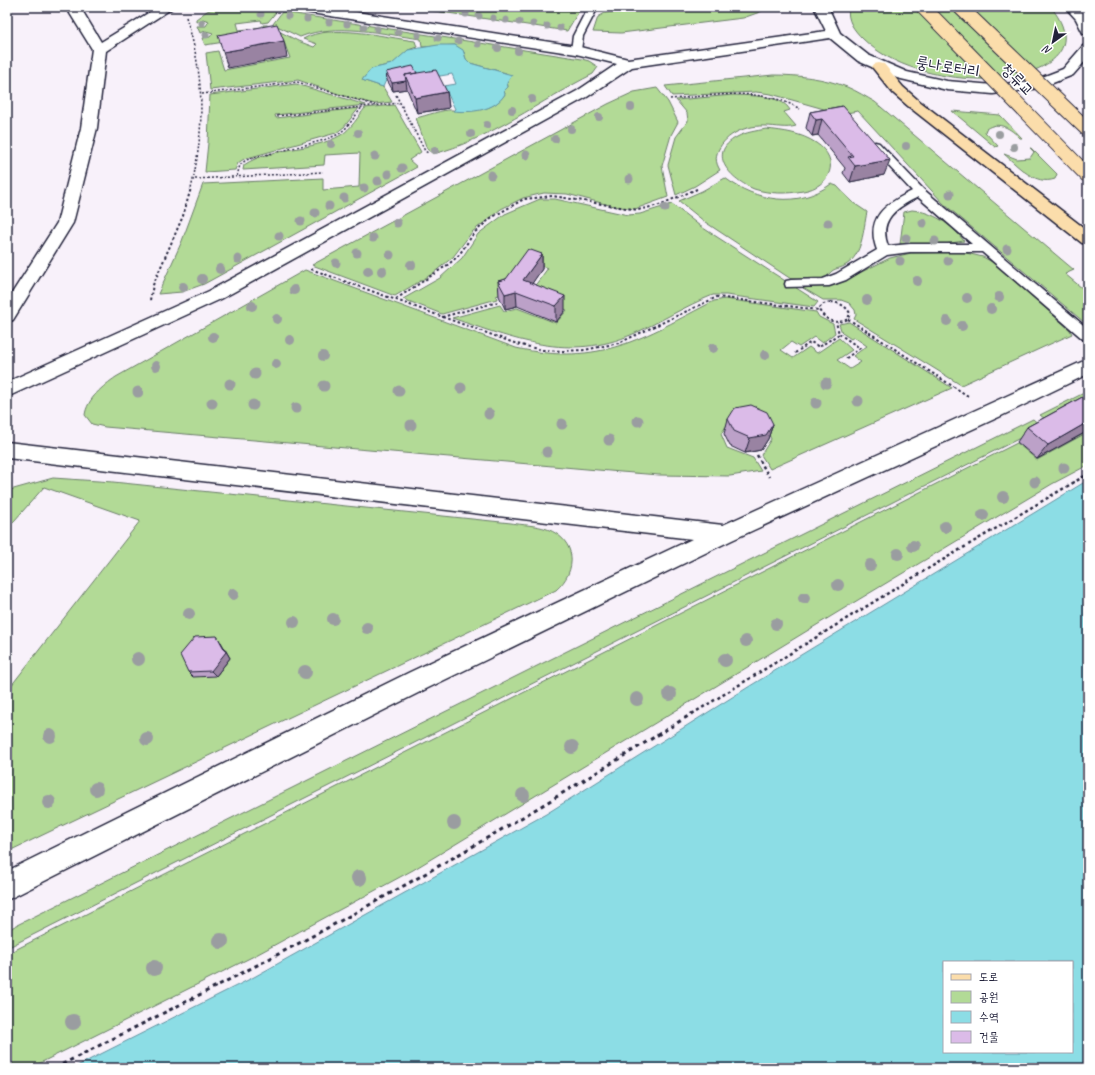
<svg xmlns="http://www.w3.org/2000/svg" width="1095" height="1075" viewBox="0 0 1095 1075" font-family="Caveat,'Poor Story',sans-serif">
  <rect width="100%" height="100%" fill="#f8f1fa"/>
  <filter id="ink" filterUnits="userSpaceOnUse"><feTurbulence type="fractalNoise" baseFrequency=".025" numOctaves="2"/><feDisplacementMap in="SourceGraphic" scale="8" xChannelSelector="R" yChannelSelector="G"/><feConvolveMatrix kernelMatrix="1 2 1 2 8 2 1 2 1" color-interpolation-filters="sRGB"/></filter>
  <g filter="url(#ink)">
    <path fill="#b2da96" stroke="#6a7e68" d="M218,7H252L277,11L268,22L262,23L261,20L237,23L239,30L248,29L250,38L205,45L202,38L210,37L213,33L206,31L200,33L197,26H206L209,21L203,19L196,22V19L207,11Z
      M408,7H576L579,11L567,31Z
      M655,7H767L760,12L743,18L621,33L593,32L598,17L605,13Z
      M849,7H1051C1095,62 1019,81 978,79C939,78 892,67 863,39C854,30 846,20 849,7Z
      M282,12L582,59L589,61L598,67L593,74C543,99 487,141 433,154L427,149L416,118C425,116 444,109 452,110C470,112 494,112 505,94L504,91L508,87L506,73L470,63L466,59L464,52L455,45L422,47L421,39C382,34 337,22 300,37L273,24Z
      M263,25H267L298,41L314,47L317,44L303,39C331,23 384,37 415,41L417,47L408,50L399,59L392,64L371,69L362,80L383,87L392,102L375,104L353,99L298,80L210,90L206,53L218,51L224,70L290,58L282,37L279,33L256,37L254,28L263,27Z
      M773,75C798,75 824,78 847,87C857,91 866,97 875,102L1074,270L1065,274L1088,293V322L1085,323L944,204L858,111L834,115L824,109L771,94L756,92L672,96L665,86Z
      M296,84L366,105L275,115L276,118L359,108L344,127L336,133L244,159L238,163L235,170L205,172L208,143L210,95Z
      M657,88L668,102L678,122L671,135L662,166L668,197L635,209L613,206L567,194L544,193L523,198L501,209L472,232L453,257L432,274L395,296L312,265L608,104L634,92Z
      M733,95C749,96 781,94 790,110L784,112L796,126C786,129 776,126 766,126C749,125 729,132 720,147C715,155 715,162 720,170L695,186L676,195L668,165L676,137L688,121L687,113L676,100Z
      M394,105L421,152L409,160L417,167L204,284L182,292L158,294L182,241L203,184L323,178V190L359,187L360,153L325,155L324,165L243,170L244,165C272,146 312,152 341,135C351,129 358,117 365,108Z
      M952,111L1000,115L1022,138H1020C1011,129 999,120 986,129L985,132L998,146L995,147Z
      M766,129C784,131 801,133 816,143C842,160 830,187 803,191C787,194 770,194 754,189C732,180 705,154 737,137C746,132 756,131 766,129Z
      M1030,148H1031L1057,174L1055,179C1035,186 1018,166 1004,154L1017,159L1030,158L1034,152Z
      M725,178C756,201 798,209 831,184L837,186L852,202L867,212C863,230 863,254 846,265C836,271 834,266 826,278L812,280L791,279L705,222L679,201L702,191Z
      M540,199H555L628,215L640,214L672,204L700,226L818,302L814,307L726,295H713C685,306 660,322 633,334C570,362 513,339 452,318L500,305L504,311L517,308L556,323L567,310L528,295L548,268L527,262L505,293L496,296L497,299L442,314L403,299L440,278L462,258L478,234L505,214Z
      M912,210C933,212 951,224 964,241L944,244H900L904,212Z
      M962,252L983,257L994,263L1070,330L1072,334L961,385L854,319L856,315L855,310L849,303L841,300H823L803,288L835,285L890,258L911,253Z
      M305,270L516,348C601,367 642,338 714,301L725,299L816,312L819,317L833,324L835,333L822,343L814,337L799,347L791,342L781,350L793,358L809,347L817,353L839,338L852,350L837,360L850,369L861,362L853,356L867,346L854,337L851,339L842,333L839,324L849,322L952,388L770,469L761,455L771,439L764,425L730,420L721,434L727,448L753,458L761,471L730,476L659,475L621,472L105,427L92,424L85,415C87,399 103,386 116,377Z
      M1088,391V402L1050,423L1040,415Z
      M1033,419L1042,427L7,948V930Z
      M1088,432V465L1052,484L858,600L413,870L256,955L30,1068H7V954L1017,443L1037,460Z
      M53,478L113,482L511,523C522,525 536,525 547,529C577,540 578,571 556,590L7,852V691L140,521L44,487L7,529V493L10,490Z"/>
    <path fill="#8cdde5" stroke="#6292a1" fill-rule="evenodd" d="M438,45H455L463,50L466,59L470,63L512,75L507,83L508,87L504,91L505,94C495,111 471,113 453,111L455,109L444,86L456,84L452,74L434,77L387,78L383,87L362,80L371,69L392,64L408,50Z
      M1088,480V1068H73L254,977L546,814L750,686ZM944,962H1072V1052H944Z"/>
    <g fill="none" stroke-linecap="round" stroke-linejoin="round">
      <g stroke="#22223b" stroke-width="3">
        <path id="lane" d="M588,7H598L583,36L581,50L576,53L572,52L571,50L573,36Z
          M875,142L879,143L923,189L1088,329V341L1083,339L982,252H910L887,255L846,280L829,286L786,287L785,284L786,281L791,280L823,279L836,274L877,250C865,218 885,204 912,191L871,147L869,145ZM918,197L972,244H910L888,246C878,220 896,208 918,197Z"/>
      </g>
      <g stroke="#22223b" stroke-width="3">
        <path id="secondary" d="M66,7H80L101,42L158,7H174L106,51L97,128L73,223L13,320L7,322V301L57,223L81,128L92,49Z
          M291,7H324L576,46L628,59L826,31L814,7H828L840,33L868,55L907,72L947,81L993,85L1032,81L1063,69L1083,46L1088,45V58L1073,75L1040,88L993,94L947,90L897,78L858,61L830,38L632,67L587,97L221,299L7,397V382L209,291L577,91L617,64L576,54L298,11Z
          M1065,7H1079L1088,17V34L1083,33L1076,19Z
          M1088,359V374L999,417L732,540L428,688L7,900V871L410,672L692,539L7,458V442L723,525Z"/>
      </g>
      <g stroke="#22223b" stroke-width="3">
        <path id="primary" d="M879,63L884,64L903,87L918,100L1088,231V244L1082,243L908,106L893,93L872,67L874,64Z"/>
      </g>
      <path stroke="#22223b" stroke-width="1.5" stroke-dasharray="2 2" stroke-linecap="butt" d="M186,17C205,77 205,128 191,189
        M202,94L297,82L375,105
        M396,95L425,151L428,153
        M670,99C713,96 761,86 800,109
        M277,116L400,103
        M237,176L240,165L246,160L324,140L339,134L347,127L363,106
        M195,179L323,172"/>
      <path stroke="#22223b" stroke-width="2" stroke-dasharray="2.5 2.5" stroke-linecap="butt" d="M311,269L517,344L542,350L563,351L585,350L619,343L717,297L819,310
        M396,299L449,264L459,255L474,233L491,218L524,199L553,196L638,210L659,205L697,189
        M150,300L153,285L183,216L191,188
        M831,302C839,303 845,305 850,313L848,319C836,325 826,321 819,310C821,304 825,303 831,302Z
        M442,317L498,302
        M848,319L968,396
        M839,334L860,348L845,359
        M795,353L811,342L819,347L839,334L836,322"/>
      <path stroke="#22223b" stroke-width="2.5" stroke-dasharray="3 3" stroke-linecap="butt" d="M757,455L769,477
        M692,714L919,574L1088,474"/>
      <path stroke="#22223b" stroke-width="3" stroke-dasharray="4 4" stroke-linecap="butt" d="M55,1068C161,1014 267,962 371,904C480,844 587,779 693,713"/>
      <use href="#lane" fill="#fff" fill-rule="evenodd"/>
      <use href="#secondary" fill="#fff" fill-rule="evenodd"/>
      <use href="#primary" fill="#fbddab" fill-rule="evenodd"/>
      <g stroke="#22223b" stroke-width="16" stroke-linecap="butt">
        <path id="primary-bridge" d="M923,7L1088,176
          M960,7L1088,130"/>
      </g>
      <use href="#primary-bridge" stroke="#fbddab" stroke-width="14"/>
    </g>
    <g fill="#9a9da0">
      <circle cx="261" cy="14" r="3.5"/>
      <circle cx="466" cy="14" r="3.5"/>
      <circle cx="288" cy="16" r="3.5"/>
      <circle cx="479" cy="16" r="3.5"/>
      <circle cx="493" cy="18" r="3.5"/>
      <circle cx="307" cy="19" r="3.5"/>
      <circle cx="506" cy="20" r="3.5"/>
      <circle cx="329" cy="22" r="3.5"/>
      <circle cx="519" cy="22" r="3.5"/>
      <circle cx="202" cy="23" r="3.5"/>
      <circle cx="347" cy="24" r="3.5"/>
      <circle cx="533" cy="24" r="3.5"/>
      <circle cx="547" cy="26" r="3.5"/>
      <circle cx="364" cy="27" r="3.5"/>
      <circle cx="560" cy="28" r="3.5"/>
      <circle cx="377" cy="29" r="3.5"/>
      <circle cx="398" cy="32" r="3.5"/>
      <circle cx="206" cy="35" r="3.5"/>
      <circle cx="418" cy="35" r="3.5"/>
      <circle cx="438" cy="38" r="3.5"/>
      <circle cx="458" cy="41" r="3.5"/>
      <circle cx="478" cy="44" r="3.5"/>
      <circle cx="498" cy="48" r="4"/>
      <circle cx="518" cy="51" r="4"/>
      <circle cx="532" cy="99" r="4"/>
      <circle cx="631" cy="107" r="4"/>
      <circle cx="512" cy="110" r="4"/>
      <circle cx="599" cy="117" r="4"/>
      <circle cx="487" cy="125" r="4"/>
      <circle cx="571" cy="129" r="4"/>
      <circle cx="358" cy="133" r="4"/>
      <circle cx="471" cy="134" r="4"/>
      <circle cx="999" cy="134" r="4"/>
      <circle cx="555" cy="139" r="4"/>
      <circle cx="331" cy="144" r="4"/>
      <circle cx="906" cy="146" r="4"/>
      <circle cx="1014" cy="147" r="4"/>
      <circle cx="435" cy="150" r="4"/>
      <circle cx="526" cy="155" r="4.5"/>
      <circle cx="375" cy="156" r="4.5"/>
      <circle cx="402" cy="168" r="4.5"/>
      <circle cx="388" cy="174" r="4.5"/>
      <circle cx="491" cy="175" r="4.5"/>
      <circle cx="629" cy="179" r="4.5"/>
      <circle cx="378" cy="181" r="4.5"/>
      <circle cx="364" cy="188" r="4.5"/>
      <circle cx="950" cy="194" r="4.5"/>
      <circle cx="344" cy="198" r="4.5"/>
      <circle cx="329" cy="206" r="4.5"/>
      <circle cx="665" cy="208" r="4.5"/>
      <circle cx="315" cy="213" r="4.5"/>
      <circle cx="301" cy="221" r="4.5"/>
      <circle cx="397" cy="223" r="4.5"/>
      <circle cx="828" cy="223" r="4.5"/>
      <circle cx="923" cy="223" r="4.5"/>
      <circle cx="279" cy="236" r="4.5"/>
      <circle cx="373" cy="238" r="4.5"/>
      <circle cx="906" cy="238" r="4.5"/>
      <circle cx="935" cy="241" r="4.5"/>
      <circle cx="1007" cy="249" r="4.5"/>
      <circle cx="357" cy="253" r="4.5"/>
      <circle cx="390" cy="255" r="4.5"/>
      <circle cx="238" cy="259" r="4.5"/>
      <circle cx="900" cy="261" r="4.5"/>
      <circle cx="948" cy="261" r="4.5"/>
      <circle cx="336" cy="263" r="4.5"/>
      <circle cx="411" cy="265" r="5"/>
      <circle cx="220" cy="269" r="5"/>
      <circle cx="368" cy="271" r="5"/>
      <circle cx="382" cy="271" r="5"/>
      <circle cx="202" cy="279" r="5"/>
      <circle cx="917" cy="281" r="5"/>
      <circle cx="183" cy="287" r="5"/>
      <circle cx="294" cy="290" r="5"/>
      <circle cx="999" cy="297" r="5"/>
      <circle cx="967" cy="298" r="5"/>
      <circle cx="867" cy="300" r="5"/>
      <circle cx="252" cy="306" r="5"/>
      <circle cx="991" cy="309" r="5"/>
      <circle cx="277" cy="319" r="5"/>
      <circle cx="947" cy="321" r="5"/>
      <circle cx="962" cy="326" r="5"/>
      <circle cx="213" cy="337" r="5"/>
      <circle cx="290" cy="340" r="5"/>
      <circle cx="713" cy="348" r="5"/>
      <circle cx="765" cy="355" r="5"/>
      <circle cx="323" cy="356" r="5"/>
      <circle cx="276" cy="364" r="5"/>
      <circle cx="156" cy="366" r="5"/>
      <circle cx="255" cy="374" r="5.5"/>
      <circle cx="826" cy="383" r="5.5"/>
      <circle cx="230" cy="384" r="5.5"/>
      <circle cx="324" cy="386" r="5.5"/>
      <circle cx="461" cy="388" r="5.5"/>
      <circle cx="399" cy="391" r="5.5"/>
      <circle cx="138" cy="392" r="5.5"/>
      <circle cx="858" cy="401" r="5.5"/>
      <circle cx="212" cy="403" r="5.5"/>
      <circle cx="816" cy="403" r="5.5"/>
      <circle cx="253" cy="405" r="5.5"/>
      <circle cx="296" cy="408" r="5.5"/>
      <circle cx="489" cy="414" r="5.5"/>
      <circle cx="638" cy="421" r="5.5"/>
      <circle cx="562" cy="424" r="5.5"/>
      <circle cx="411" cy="425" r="5.5"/>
      <circle cx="609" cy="440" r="5.5"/>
      <circle cx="547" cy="452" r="5.5"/>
      <circle cx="1064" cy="468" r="5.5"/>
      <circle cx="1035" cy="482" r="5.5"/>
      <circle cx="1003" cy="497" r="6"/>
      <circle cx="983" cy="515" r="6"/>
      <circle cx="945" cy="527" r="6"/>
      <circle cx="913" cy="546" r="6"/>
      <circle cx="898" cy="554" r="6"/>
      <circle cx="870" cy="565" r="6"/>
      <circle cx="838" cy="585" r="6"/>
      <circle cx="233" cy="594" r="6"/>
      <circle cx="804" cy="598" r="6"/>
      <circle cx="189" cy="614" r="6"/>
      <circle cx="333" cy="619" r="6"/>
      <circle cx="294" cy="622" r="6"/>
      <circle cx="776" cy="624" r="6"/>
      <circle cx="367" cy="628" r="6"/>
      <circle cx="746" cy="641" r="6"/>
      <circle cx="138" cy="659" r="7"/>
      <circle cx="725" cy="660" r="7"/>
      <circle cx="305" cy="672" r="7"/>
      <circle cx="670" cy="694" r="7"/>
      <circle cx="637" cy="699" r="7"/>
      <circle cx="50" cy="736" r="7"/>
      <circle cx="147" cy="739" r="7"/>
      <circle cx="572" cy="747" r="7"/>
      <circle cx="96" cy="789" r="7"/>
      <circle cx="523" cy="795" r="7"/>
      <circle cx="49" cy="802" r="7"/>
      <circle cx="454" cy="823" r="7"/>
      <circle cx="359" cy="878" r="8"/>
      <circle cx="221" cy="941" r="8"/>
      <circle cx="154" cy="968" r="8"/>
      <circle cx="73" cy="1022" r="8"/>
    </g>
    <path fill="#bca1c8" stroke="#22223b" d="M386,72L417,73L447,92L449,108L417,113L407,89L393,91L387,80Z
      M843,106L884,175L850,182L843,173L845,168L818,135L812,136L806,128L810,112Z
      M542,254V269L532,283L565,311L556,322L517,306L505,309L499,296L498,281L506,279Z
      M1088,394V431L1037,459L1017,442L1027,427Z
      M728,419L773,424L768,439L761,450L745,453L730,446L724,434Z
      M221,642L230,658L216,676L193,677L188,672Z"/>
    <path fill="#9983a2" stroke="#22223b" d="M284,41L287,57L228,68L223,52Z
      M406,81L407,89L393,91L392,83Z
      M447,92L449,108L417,113L415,98Z
      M822,119L818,135L812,136L816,120Z
      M890,160L884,175L850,182L855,166Z
      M542,254V269L525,294L523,280Z
      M516,291L517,306L505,309V294Z
      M565,296V311L556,322V306Z
      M1088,422V431L1037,459L1048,445Z
      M773,424L768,439L761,450L745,453L750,438Z
      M217,636L230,658L216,676L211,671Z"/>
    <path fill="#dbbbe8" stroke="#22223b" d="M277,24L284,41L223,52L218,35Z
      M413,66L417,73L405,75L406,81L392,83L386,72Z
      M436,70L447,92L415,98L405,75Z
      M843,106L890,160L855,166L848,157L853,156L822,119L816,120L810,112Z
      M528,249L542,254L523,280L565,296L556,306L516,291L505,294L498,281L506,279Z
      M1088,394V422L1048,445L1027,427Z
      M751,405L767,412L773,424L766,435L750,438L734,431L728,419L735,408Z
      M217,636L226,652L211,671L188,672L180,655L195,637Z"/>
  </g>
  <g text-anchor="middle" stroke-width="3" stroke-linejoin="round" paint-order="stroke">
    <g font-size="16" fill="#22223b" stroke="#fff">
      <text transform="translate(948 66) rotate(9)" y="6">룽나로터리</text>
      <text transform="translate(1018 79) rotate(46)" y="6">청류교</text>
    </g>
  </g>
  <rect width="1095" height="1075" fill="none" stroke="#fff" stroke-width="24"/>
  <rect x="12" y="12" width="1071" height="1051" fill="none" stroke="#22223b" stroke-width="1.5" filter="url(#ink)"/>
  <rect x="943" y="961" width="130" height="92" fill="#ffffff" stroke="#a7a7b1"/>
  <rect x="951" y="974" width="20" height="6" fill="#fbddab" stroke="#a7a7b1"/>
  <text x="979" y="981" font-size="12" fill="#22223b">도로</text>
  <rect x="951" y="991" width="20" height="12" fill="#b2da96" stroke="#a7a7b1"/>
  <text x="979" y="1001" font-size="12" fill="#22223b">공원</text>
  <rect x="951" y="1011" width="20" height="12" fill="#8cdde5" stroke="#a7a7b1"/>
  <text x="979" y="1021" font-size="12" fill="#22223b">수역</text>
  <rect x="951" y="1031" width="20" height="12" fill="#dbbbe8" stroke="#a7a7b1"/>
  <text x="979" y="1041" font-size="12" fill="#22223b">건물</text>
  <g transform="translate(1053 42) rotate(213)" stroke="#ffffff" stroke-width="3" paint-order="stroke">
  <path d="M0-3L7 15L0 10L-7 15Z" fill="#22223b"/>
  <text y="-6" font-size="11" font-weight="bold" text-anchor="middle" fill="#22223b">N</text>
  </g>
</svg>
